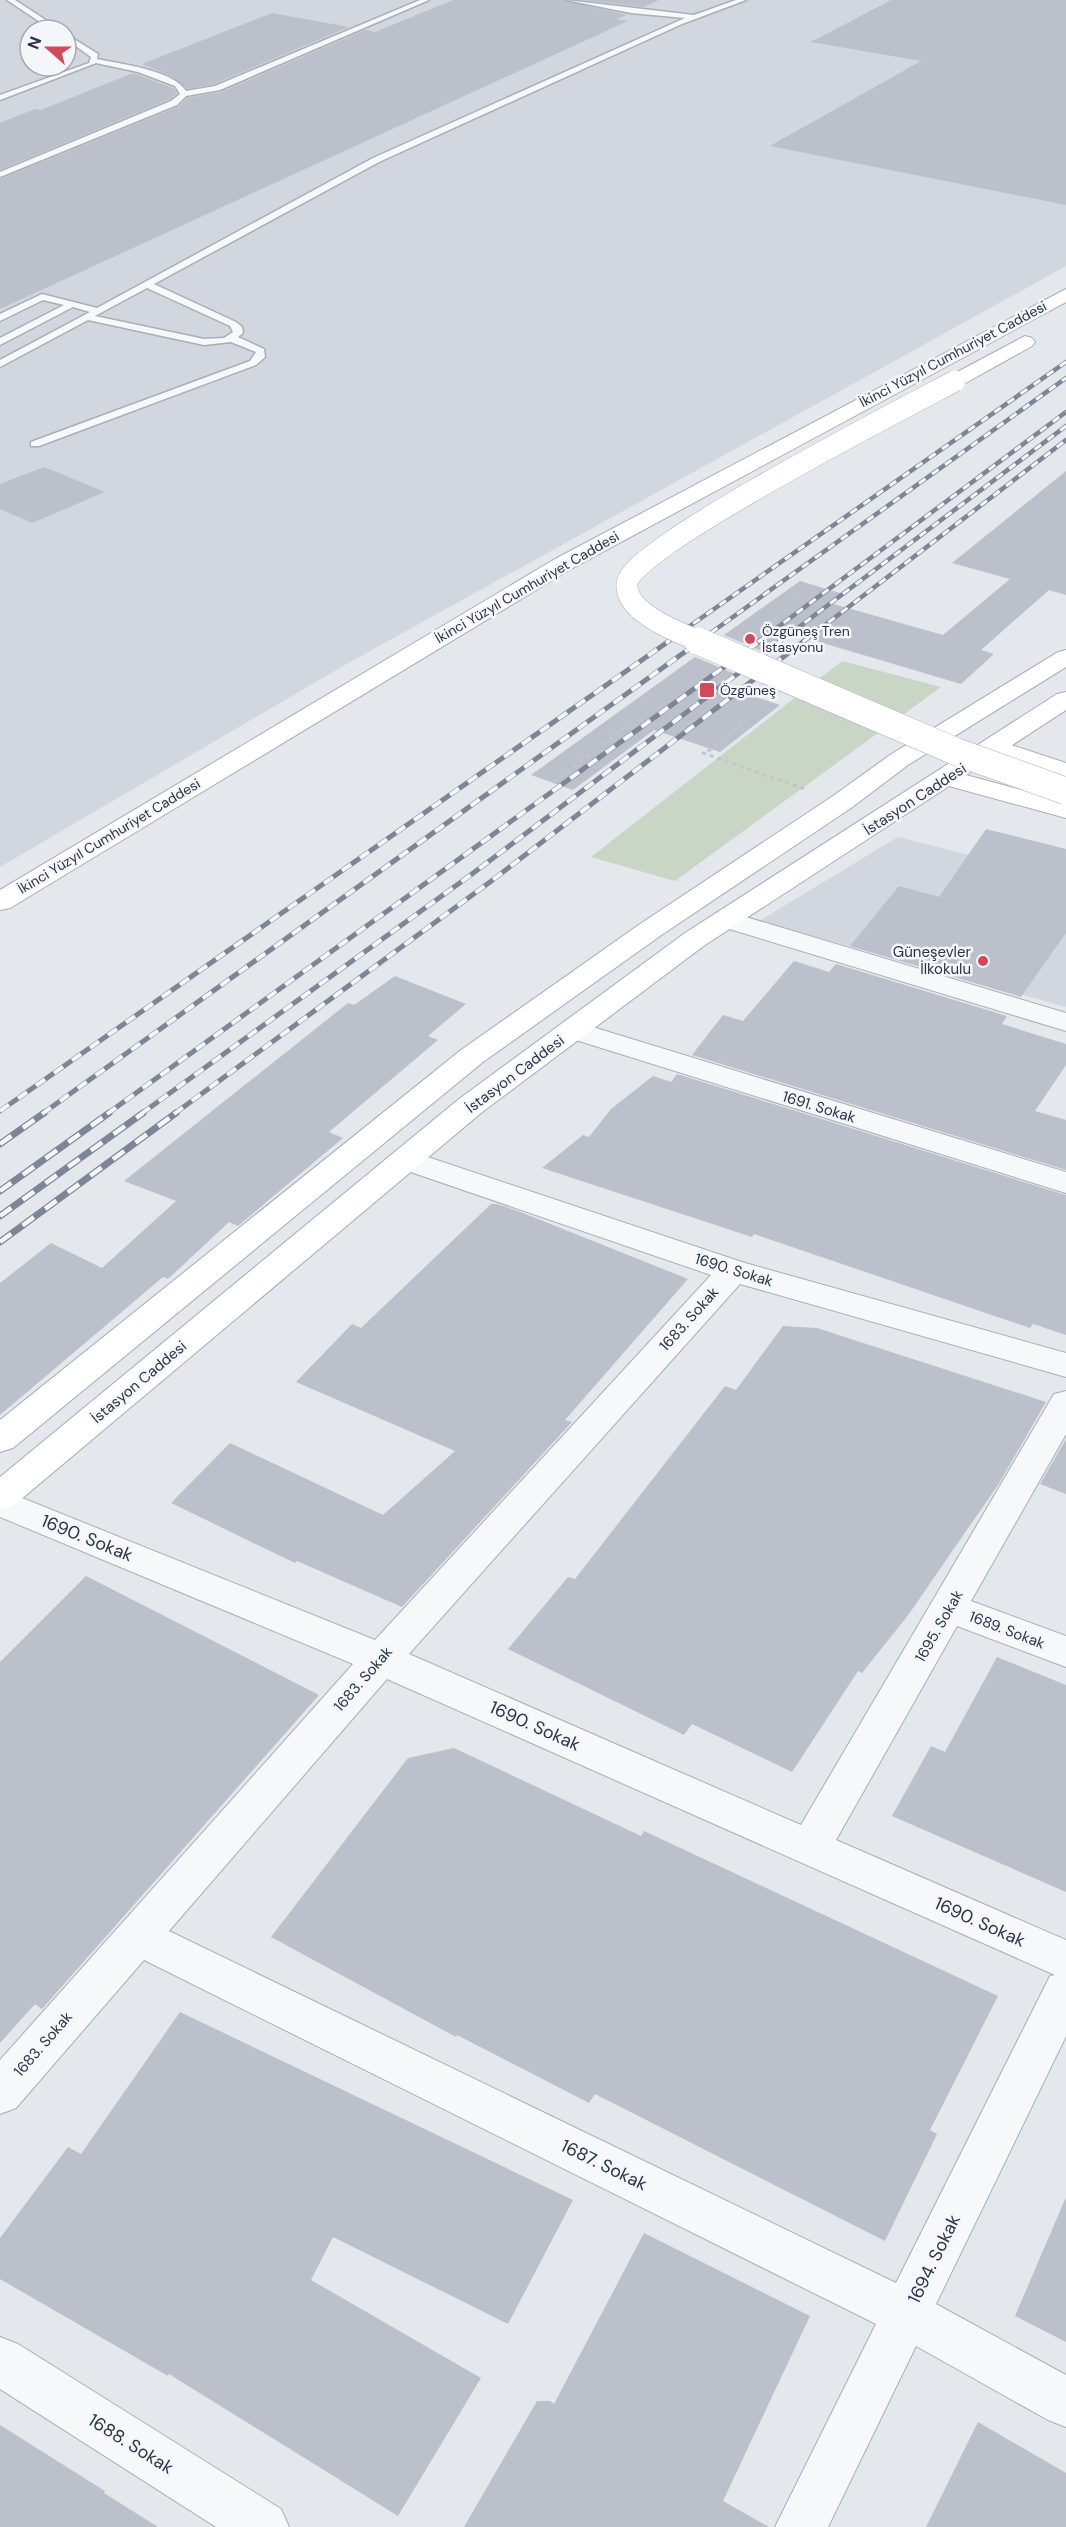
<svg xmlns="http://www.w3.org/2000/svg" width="1066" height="2527" viewBox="0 0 1066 2527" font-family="'DM Sans',sans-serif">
  <rect width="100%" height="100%" fill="#e4e7ec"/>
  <path fill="#d2d6de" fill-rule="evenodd" d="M0,0H1066V266L343,666L0,867ZM30,30H66V66H30Z
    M898,837L1051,876L1066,911V1007L759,921Z"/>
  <path fill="#c9d6c5" d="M842,661L941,687L675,881L591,857Z"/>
  <path fill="#bbc0ca" d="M453,0H564L627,15L616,19L628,21L0,309V179L178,107L187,98L221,92L365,30L375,32Z
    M585,0H659L644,7Z
    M891,0H1066V205L770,146L921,61L811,42Z
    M272,13L349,27L214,84L187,89L171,76L142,64Z
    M133,73L173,88L177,93L170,99L0,170V123L35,109L41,110Z
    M44,467L105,492L32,523L0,509V484Z
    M1066,471V595L1049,590L981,650L994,654L961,684L789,633L764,652L724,635L800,581L843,594L830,603L943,635L1010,579L952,563Z
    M695,657L735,674L719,685L780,705L720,752L654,730L573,790L531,775Z
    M986,829L1066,849V933L1021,997L850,946L899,886L939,897Z
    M794,961L829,972L836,964L1007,1016L1002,1024L1066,1044V1065L1035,1111L1066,1120V1170L692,1055L723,1015L743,1021Z
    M395,976L466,1004L428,1036L438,1040L329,1132L343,1138L238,1226L229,1222L168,1279L163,1277L0,1415V1283L51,1243L102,1268L176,1201L124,1181L348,1003L354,1005Z
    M677,1074L1066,1195V1335L1033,1324L1030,1328L754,1234L752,1237L542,1168L583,1135L589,1137L611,1109L653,1076L671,1082Z
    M491,1204H497L518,1211L688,1279L565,1420L572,1422L402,1607L297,1561L295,1563L171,1503L230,1443L383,1515L455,1451L296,1382L352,1324L361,1328Z
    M783,1326L817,1328L1046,1402L998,1485L955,1547L909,1614L862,1673L858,1671L792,1772L692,1724L684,1735L508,1649L568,1577L575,1579L725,1386L736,1390Z
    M1066,1439V1494L1040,1484Z
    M86,1576L319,1695L42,2009L35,2004L0,2043V1662Z
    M997,1657L1066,1685V1892L892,1816L931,1746L945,1752Z
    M454,1748L641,1836L644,1831L998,1996L930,2130L937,2134L885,2241L595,2094L589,2103L457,2035L456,2037L271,1937L408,1758Z
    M180,2012L573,2200L508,2324L333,2237L311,2280L481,2378L398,2516L169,2374L168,2376L0,2279V2238L68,2147L81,2154Z
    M1066,2197V2342L1015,2316Z
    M644,2233L810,2316L723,2501L769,2527H464L537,2401H550L554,2404Z
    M978,2422L1066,2473V2527H926Z
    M0,2425L105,2491L104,2493L158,2527H0Z"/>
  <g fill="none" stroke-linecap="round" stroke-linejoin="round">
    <g stroke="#a9aeb7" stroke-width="3">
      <path id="service" d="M7,0H15L61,30H52Z
        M420,0H429L220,90L186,96L177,105L0,177V172L171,101L180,94L175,86L138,72L96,63L0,100V95L89,63L91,57L66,39V34L98,54L97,59C121,64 173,70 186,91L215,86Z
        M566,0L694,15L736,0H746L682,24L379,162L154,284L236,322L242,327L243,333L238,337L264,349L265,357L256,365L39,446H31V442L250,361L256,352L231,342L204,345L88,320L0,367V360L90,312L73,307L0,345V338L64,305L43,300L0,321V314L42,294L97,308L373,158L685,18L631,13ZM147,288L230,326L233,332L224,338L204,339L95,316Z"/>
    </g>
    <g stroke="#a9aeb7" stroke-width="2">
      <path id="minor" d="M726,911L1066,1013V1031L716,925L712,919L716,913Z
        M573,1021L1066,1172V1193L563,1036L558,1030L563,1024Z
        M407,1150L745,1263L1066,1353V1377L740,1284L409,1654L801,1825L1054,1394L1066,1391V1434L971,1601L1066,1636V1667L957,1626L836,1840L1066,1940V2036L936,2304L1066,2375V2427L1048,2420L916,2346L828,2527H775L876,2324L144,1960L16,2108L0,2114V2060L353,1664L0,1517V1489L375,1640L711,1275L396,1167L391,1160L396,1153ZM387,1679L1055,1975L1050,1976L896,2283L169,1931Z
        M0,2337L18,2344L281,2509L289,2527H216L0,2389Z"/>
    </g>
    <g stroke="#a9aeb7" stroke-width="2">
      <path id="secondary" d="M1066,289V302L571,569L10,908L0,910V890L555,559Z
        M1025,336L1032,338L1035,342L1032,346L962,385H948L945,381L948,377Z
        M993,739L1066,763V780L984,752L980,747L984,742Z
        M947,770L1066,802V818L938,783L934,778L938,773Z"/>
    </g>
    <g stroke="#a3abb8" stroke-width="2">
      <path id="primary" d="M1066,650V667L908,765L851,808L660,936L483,1062L13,1448L0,1452V1420L461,1050L640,924L833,796L890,755L1058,652Z
        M1066,692V710L705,945L481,1113L13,1506L0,1510V1477L459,1099L685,933L1057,694Z"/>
    </g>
    <path stroke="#c2c5cb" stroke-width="2" stroke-dasharray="3 3" stroke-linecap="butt" d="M770,622L799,599"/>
    <path stroke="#c2c5cb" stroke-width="3" stroke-dasharray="4 4" stroke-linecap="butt" d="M742,724L712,749L703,753L805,789
      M603,744L637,718
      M554,782L589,755"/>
    <use href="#service" fill="#f7f8fa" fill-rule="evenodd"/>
    <use href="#minor" fill="#f7f8fa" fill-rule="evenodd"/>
    <use href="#secondary" fill="#fff" fill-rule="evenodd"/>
    <use href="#primary" fill="#fff" fill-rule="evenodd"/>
    <g stroke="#7d8696" stroke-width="4.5">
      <path id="rail-far2" d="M667,642L1066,362
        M698,642L1066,378
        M758,642L1066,412
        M779,642L1066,426
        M803,642L1066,440"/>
    </g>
    <g stroke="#7d8696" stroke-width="5">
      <path id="rail-far1" d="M0,1111L669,641
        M42,1114L700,641
        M107,1114L760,641
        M141,1114L472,874L781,641
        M174,1114L490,882L804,641"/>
    </g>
    <g stroke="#7d8696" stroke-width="7">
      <path id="rail" d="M0,1144L44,1113
        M0,1191L109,1113
        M0,1216L143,1113
        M0,1242L176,1113"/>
    </g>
    <use href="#rail-far2" stroke="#f4f6f9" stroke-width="3" stroke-dasharray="8" stroke-linecap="butt"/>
    <use href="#rail-far1" stroke="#f4f6f9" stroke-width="4" stroke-dasharray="11" stroke-linecap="butt"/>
    <use href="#rail" stroke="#f4f6f9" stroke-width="4.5" stroke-dasharray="14" stroke-linecap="butt"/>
    <g stroke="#a9aeb7" stroke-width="22" stroke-linecap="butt">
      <path id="secondary-bridge-far1" d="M702,642C680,633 624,613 627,583C629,549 912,404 955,381"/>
    </g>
    <g stroke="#a9aeb7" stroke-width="28" stroke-linecap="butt">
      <path id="secondary-bridge" d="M698,641L957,752L1066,791"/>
    </g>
    <use href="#secondary-bridge-far1" stroke="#fff" stroke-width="21"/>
    <use href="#secondary-bridge" stroke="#fff" stroke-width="27"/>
  </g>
  <g fill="#d1495b" stroke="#f4f6f9" stroke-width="2">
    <circle cx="750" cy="639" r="6"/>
    <rect x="699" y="682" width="16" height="16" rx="3"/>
    <circle cx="983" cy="961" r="6"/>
  </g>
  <g text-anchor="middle" stroke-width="5" stroke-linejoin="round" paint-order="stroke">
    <g font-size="14" fill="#2b3445" stroke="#f4f6f9">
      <text transform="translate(953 354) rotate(-28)" y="5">İkinci Yüzyıl Cumhuriyet Caddesi</text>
      <text transform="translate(527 587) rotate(-30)" y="5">İkinci Yüzyıl Cumhuriyet Caddesi</text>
      <text transform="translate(109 836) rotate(-31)" y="5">İkinci Yüzyıl Cumhuriyet Caddesi</text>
    </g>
    <g font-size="14" fill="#2b3445" stroke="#f4f6f9" text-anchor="start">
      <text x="762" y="636">Özgüneş Tren<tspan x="762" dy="16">İstasyonu</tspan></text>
      <text x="720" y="695">Özgüneş</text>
    </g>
    <g font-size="15" fill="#2b3445" stroke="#f4f6f9">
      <text transform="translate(915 799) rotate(-33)" y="5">İstasyon Caddesi</text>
      <text transform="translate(515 1074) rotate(-37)" y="5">İstasyon Caddesi</text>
      <text transform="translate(819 1107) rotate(17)" y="5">1691. Sokak</text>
      <text transform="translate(734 1270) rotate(17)" y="5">1690. Sokak</text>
      <text transform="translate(689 1319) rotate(-48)" y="5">1683. Sokak</text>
      <text transform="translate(139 1382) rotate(-40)" y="5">İstasyon Caddesi</text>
      <text transform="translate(939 1626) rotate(-60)" y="5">1695. Sokak</text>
      <text transform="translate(1007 1630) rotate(21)" y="5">1689. Sokak</text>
      <text transform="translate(363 1679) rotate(-49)" y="5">1683. Sokak</text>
      <text transform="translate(43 2044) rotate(-49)" y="5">1683. Sokak</text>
    </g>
    <g font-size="15" fill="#2b3445" stroke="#f4f6f9" text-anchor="end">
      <text x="971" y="957">Güneşevler<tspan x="971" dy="17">İlkokulu</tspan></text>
    </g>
    <g font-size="18" fill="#2b3445" stroke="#f4f6f9">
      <text transform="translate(87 1538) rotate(22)" y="6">1690. Sokak</text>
      <text transform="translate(535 1726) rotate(24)" y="6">1690. Sokak</text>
      <text transform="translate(980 1922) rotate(24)" y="6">1690. Sokak</text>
      <text transform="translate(604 2165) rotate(26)" y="6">1687. Sokak</text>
      <text transform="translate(934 2259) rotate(-64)" y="6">1694. Sokak</text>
      <text transform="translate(131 2444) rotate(32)" y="6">1688. Sokak</text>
    </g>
  </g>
  <g transform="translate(48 48) rotate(291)"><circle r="28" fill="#f4f6f9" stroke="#a4a8b1" stroke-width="1.5"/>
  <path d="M0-4.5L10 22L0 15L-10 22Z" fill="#d1495b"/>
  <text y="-9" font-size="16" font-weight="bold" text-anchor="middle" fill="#2b3445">N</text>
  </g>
</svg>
